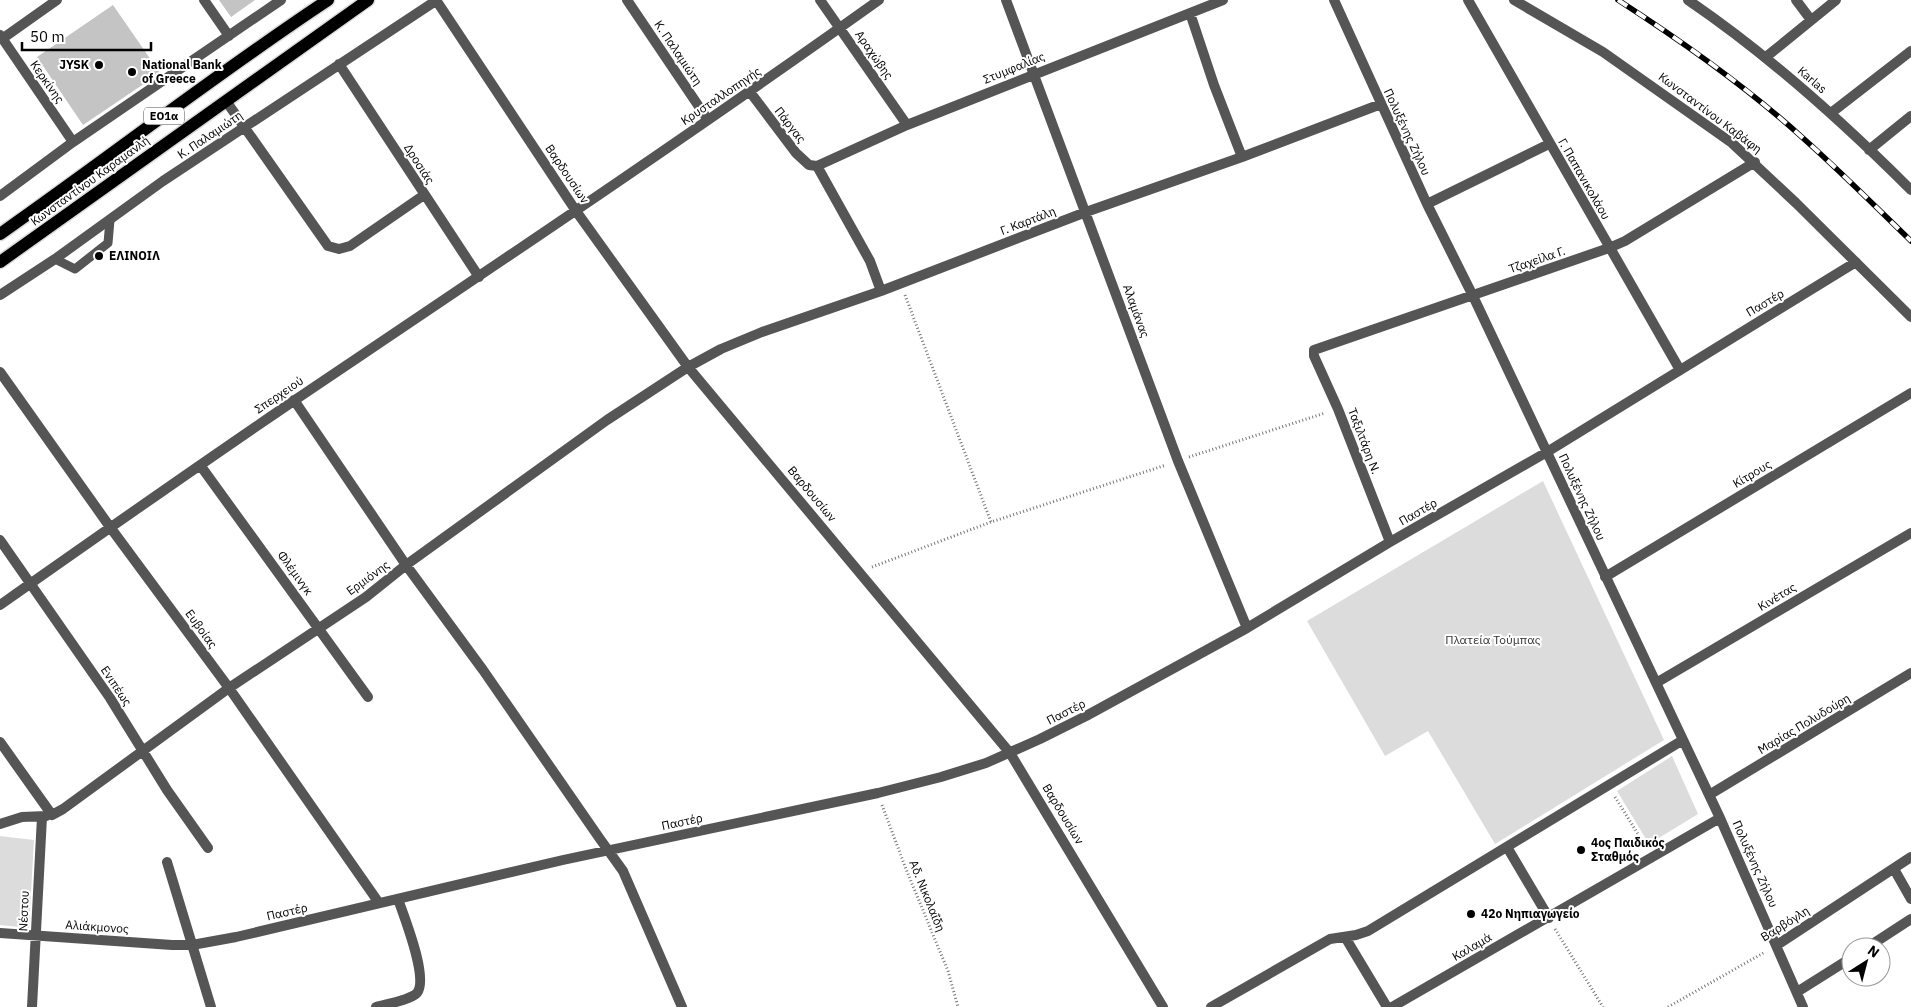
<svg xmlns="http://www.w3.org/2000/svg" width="1911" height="1007" viewBox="0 0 1911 1007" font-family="'IBM Plex Sans',sans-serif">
  <rect width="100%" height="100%" fill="#fff"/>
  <path fill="#dcdcdc" d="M1543,481L1664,740L1495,844L1428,731L1385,756L1307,621Z
    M1672,756L1698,814L1649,844L1617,791Z
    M0,836L34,840L29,928L0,925Z"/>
  <path fill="#c4c4c4" d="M219,0H255L231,17Z
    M113,5L160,73L83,125L37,57Z"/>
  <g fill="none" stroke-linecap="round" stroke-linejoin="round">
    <g stroke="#dbdbdb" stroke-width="15">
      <path id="primary" d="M0,234C110,157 216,74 328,0
        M0,262L368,0"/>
    </g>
    <path stroke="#777" stroke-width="3" stroke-dasharray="1 2.5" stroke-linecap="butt" d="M905,295L991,522
      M1189,457L1325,413
      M872,567L991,522L1166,465
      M1615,797L1646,847
      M882,805L906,869L948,971L958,1007
      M1555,929L1603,1007
      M1668,1007L1765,952"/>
    <path stroke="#555" stroke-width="9" d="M55,259L75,269L108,243L110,220"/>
    <path stroke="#555" stroke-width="10" d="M204,0L229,36
      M436,0L576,211L688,367L1010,753L1163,1007
      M627,0L708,120
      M820,0L907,125
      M1006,0L1178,461L1247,628
      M1334,0L1427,204L1473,296L1720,818L1803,1007
      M1468,0L1680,370
      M1514,0L1603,52L1732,143L1796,203L1911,317
      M1688,0C1769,55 1842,121 1911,190
      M1796,0L1811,20
      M1190,13L1214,85L1242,157
      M0,35L73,142
      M2,39L57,0
      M1766,57L1836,0
      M339,64L479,277
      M750,92L796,153L809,165L817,166L907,125L1223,0
      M226,101L328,246L339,249L350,246L424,195
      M1831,113L1911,51
      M1869,150L1911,116
      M817,166L870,261L881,291
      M0,196L73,142L281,0
      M1427,204L1549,144
      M0,295L55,259L163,181L437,0
      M0,372L110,527L229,688L379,903
      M294,400L406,565L483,670L600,839L623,871L682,1007
      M200,465L368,697
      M0,540L110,698L167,790L208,848
      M1390,542L1338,409L1314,356V350L1609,248L1625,241L1755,162
      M1605,577L1911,393
      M0,605C98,536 196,467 295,400C491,268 687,137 879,0
      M1656,683L1911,533
      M0,742L52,815L63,809L229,688L366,597L406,565L607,420L688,367L721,349L762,332L881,291L1086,212L1242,157L1381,104
      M1709,795L1911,673
      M0,824L22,817L46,816
      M1507,847L1549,918
      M167,862L211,1007
      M1894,869L1911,899
      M0,933L172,945H192L236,937L563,860L878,793L941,777L986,763L1040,739L1086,716L1247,628L1390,542L1547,452L1856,262
      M1345,937L1387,1007
      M1777,945L1911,857
      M1868,947L1911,919
      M1797,992L1851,958
      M32,1007L42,817
      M376,1007C387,1004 410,1000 417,993C429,978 404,917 398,899
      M1211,1007L1330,939L1356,935L1368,931L1683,740
      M1392,1007L1720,818"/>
    <use href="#primary" stroke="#000" stroke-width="12"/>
    <g stroke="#000" stroke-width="5.5">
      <path id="rail" d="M1618,0C1683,42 1747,87 1804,139C1841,172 1876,207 1911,241"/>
    </g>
    <use href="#rail" stroke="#fff" stroke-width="4" stroke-dasharray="11" stroke-linecap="butt"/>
  </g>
  <g fill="#000" stroke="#fff" stroke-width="2">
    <circle cx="99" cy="65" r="5"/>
    <circle cx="132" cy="72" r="5"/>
    <circle cx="99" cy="256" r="5"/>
    <circle cx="1581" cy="850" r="5"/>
    <circle cx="1471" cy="914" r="5"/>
  </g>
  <g text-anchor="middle" stroke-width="4" stroke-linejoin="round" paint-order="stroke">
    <rect fill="#fff" stroke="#4c4c4c" stroke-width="1" x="144" y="107.5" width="40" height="17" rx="4"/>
    <g font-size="11" font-weight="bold" fill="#000">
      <text x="164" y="120">ΕΟ1α</text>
    </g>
    <g font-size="12" fill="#000" stroke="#fff">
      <text transform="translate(678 53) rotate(56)" y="4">Κ. Παλαμιώτη</text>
      <text transform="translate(874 55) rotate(55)" y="4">Αραχώβης</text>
      <text transform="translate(1014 68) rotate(-22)" y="4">Στυμφαλίας</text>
      <text transform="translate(1812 80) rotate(41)" y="4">Karlas</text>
      <text transform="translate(47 82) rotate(55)" y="4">Κερκίνης</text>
      <text transform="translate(721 96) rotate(-34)" y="4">Κρυσταλλοπηγής</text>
      <text transform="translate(1710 113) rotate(37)" y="4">Κωνσταντίνου Καβάφη</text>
      <text transform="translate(790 125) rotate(52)" y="4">Πάργας</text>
      <text transform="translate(1407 132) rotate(65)" y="4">Πολυξένης Ζήλου</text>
      <text transform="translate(210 135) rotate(-34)" y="4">Κ. Παλαμιώτη</text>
      <text transform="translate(419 164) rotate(57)" y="4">Δροσιάς</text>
      <text transform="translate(567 174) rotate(56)" y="4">Βαρδουσίων</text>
      <text transform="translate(1584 179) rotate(60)" y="4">Γ. Παπανικολάου</text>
      <text transform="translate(90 181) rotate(-36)" y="4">Κωνσταντίνου Καραμανλή</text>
      <text transform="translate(1028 221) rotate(-21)" y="4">Γ. Καρτάλη</text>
      <text transform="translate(1537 260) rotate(-19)" y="4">Τζαχείλα Γ.</text>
      <text transform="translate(1765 303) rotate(-31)" y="4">Παστέρ</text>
      <text transform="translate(1136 311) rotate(70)" y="4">Αλαμάνας</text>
      <text transform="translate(279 395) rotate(-34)" y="4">Σπερχειού</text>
      <text transform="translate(1364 441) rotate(69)" y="4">Ταξιλτάρη Ν.</text>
      <text transform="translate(1752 474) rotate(-31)" y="4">Κίτρους</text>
      <text transform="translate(812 494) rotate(50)" y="4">Βαρδουσίων</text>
      <text transform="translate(1582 497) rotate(65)" y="4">Πολυξένης Ζήλου</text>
      <text transform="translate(1418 512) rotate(-30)" y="4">Παστέρ</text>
      <text transform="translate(295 573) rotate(54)" y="4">Φλέμινγκ</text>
      <text transform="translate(368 578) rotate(-36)" y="4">Ερμιόνης</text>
      <text transform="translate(1777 597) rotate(-31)" y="4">Κινέτας</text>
      <text transform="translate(201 629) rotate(54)" y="4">Ευβοίας</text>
      <text transform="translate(116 686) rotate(56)" y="4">Ενιπέως</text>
      <text transform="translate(1066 712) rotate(-27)" y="4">Παστέρ</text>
      <text transform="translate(1804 724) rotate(-31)" y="4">Μαρίας Πολυδούρη</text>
      <text transform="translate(1063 814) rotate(59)" y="4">Βαρδουσίων</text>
      <text transform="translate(682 822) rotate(-12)" y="4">Παστέρ</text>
      <text transform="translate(1755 864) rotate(66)" y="4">Πολυξένης Ζήλου</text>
      <text transform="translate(927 896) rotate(68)" y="4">Αδ. Νικολαΐδη</text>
      <text transform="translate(24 911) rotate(-88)" y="4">Νέστου</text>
      <text transform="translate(287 912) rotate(-13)" y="4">Παστέρ</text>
      <text transform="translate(1785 924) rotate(-32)" y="4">Βαρβόγλη</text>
      <text transform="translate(97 927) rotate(4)" y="4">Αλιάκμονος</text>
      <text transform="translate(1472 947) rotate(-30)" y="4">Καλαμά</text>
    </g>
    <g font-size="12" font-weight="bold" fill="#000" stroke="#fff" text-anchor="start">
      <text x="89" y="69" text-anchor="end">JYSK</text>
      <text x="142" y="69">National Bank<tspan x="142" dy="14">of Greece</tspan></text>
      <text x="109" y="260">ΕΛΙΝΟΙΛ</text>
      <text x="1591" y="847">4ος Παιδικός<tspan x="1591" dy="14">Σταθμός</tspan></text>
      <text x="1481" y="918">42ο Νηπιαγωγείο</text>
    </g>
    <g font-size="12" fill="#333" stroke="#fff">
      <text x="1493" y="644">Πλατεία Τούμπας</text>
    </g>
  </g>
  <g transform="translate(1866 962) rotate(36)"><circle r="24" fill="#ffffff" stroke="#999999"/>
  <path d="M0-4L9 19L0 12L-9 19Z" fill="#000000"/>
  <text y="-8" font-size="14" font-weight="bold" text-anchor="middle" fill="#000000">N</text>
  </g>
  <path d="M22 42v8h129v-8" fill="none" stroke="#000000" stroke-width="2.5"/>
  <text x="30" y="42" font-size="15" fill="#000000" stroke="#ffffff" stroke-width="4" paint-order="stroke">50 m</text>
</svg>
